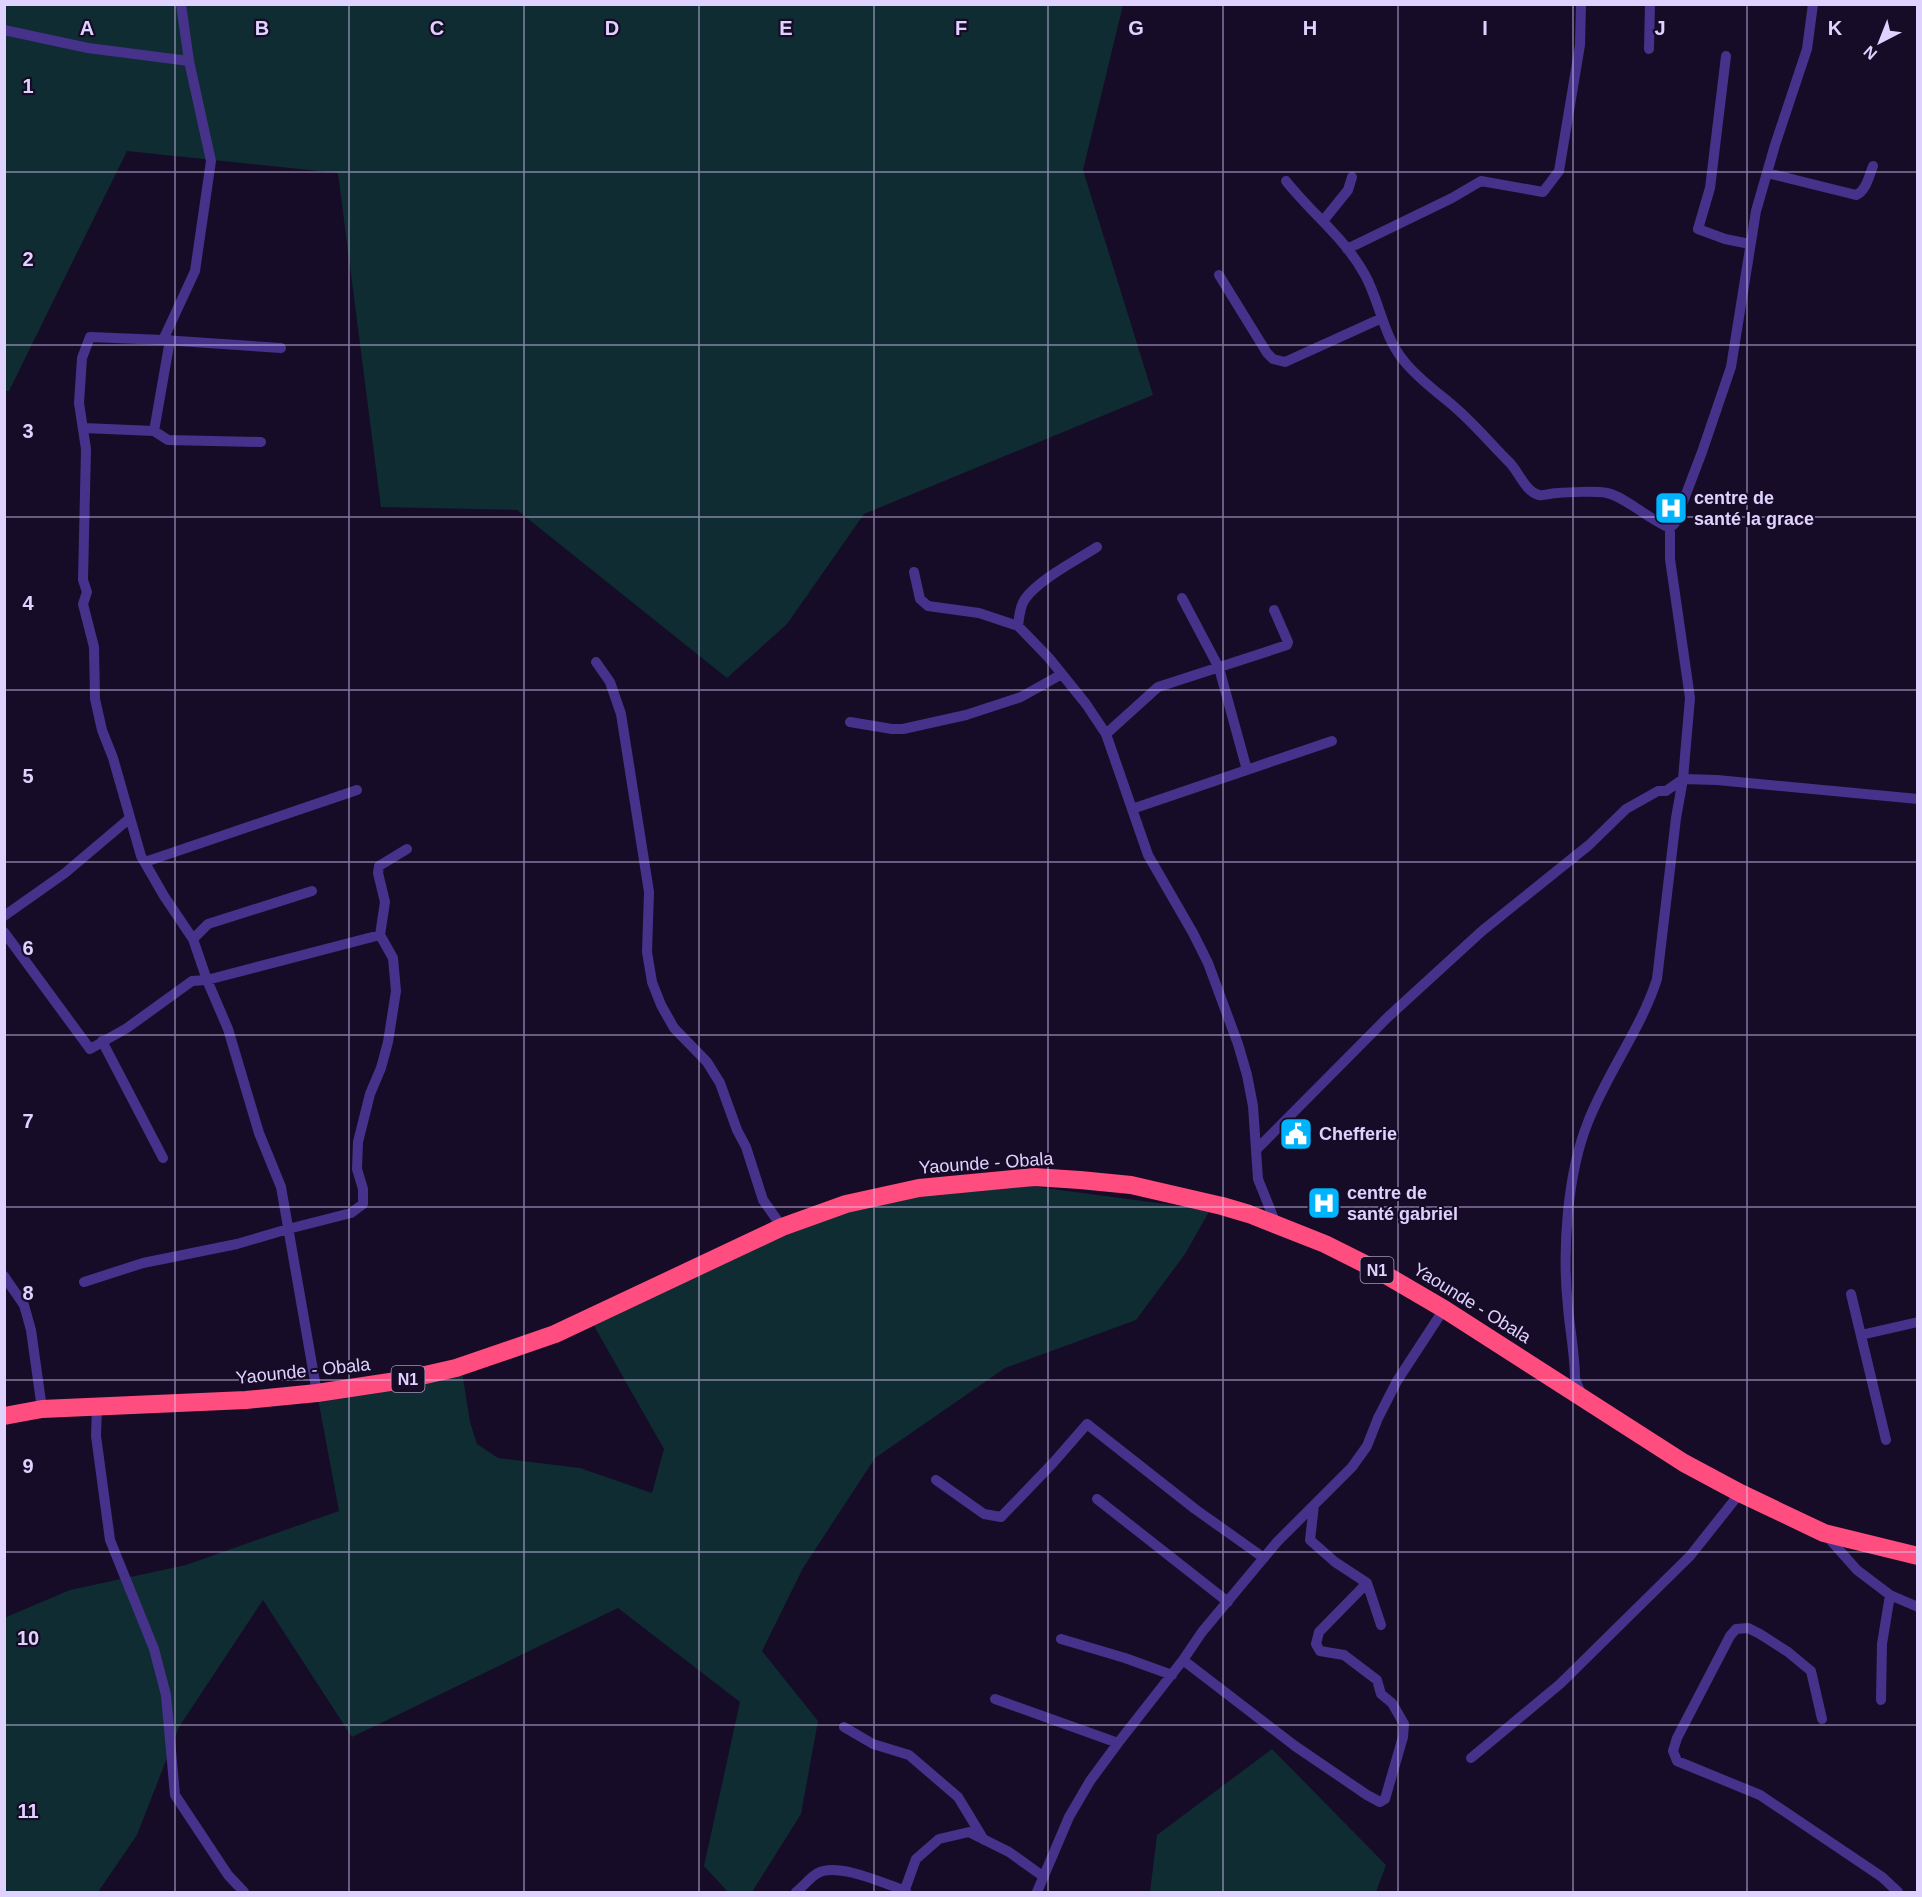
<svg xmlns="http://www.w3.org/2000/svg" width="1922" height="1897" viewBox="0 0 1922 1897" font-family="Helvetica,sans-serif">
  <rect width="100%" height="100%" fill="#160c27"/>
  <path fill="#0f2c32" d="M5,5H1123L1083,170L1153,395L864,514L787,624L727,678L517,510L381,507L338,173L127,151L9,391H5Z
    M1030,1186L1210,1210L1185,1254L1136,1320L1005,1368L875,1458L803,1568L762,1651L818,1721L801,1814L752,1892H728L704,1866L740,1702L618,1608L352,1737L263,1600L179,1727L137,1835L98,1892H5L4,1618L70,1590L186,1565L339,1511L317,1393L461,1365L470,1422L477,1444L498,1458L580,1468L652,1493L664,1449L589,1317L766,1233L915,1195Z
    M1272,1749L1386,1865L1376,1892H1150L1157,1835Z"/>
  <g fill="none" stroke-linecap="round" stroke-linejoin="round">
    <path stroke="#47328b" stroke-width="10" d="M181,4L189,61L211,161L195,271L163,340L90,337L82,358L79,403L86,449L83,580L87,592L83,604L94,647L95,699L102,730L113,758L141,856L164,896L193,939L207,980L228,1029L259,1133L281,1187L317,1393
      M4,30L88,48L189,61
      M1649,49L1650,4
      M1726,56L1710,188L1698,229L1725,239L1750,244
      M1767,173L1856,195C1866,191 1869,176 1873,166
      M1286,181C1311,213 1345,238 1365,275C1380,302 1383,336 1404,361C1419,380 1440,394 1458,410C1476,426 1492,445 1509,462C1518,470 1525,492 1539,495C1544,496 1551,493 1557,493C1568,492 1597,491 1607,493C1626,497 1649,520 1670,528
      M1323,221L1348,190L1352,177
      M1347,249L1452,198L1481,181L1543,192L1559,171L1580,45L1581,4
      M1219,275L1267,353L1273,359L1285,362L1382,318
      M163,340L281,348
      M83,428L154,431L168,440L261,442
      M154,431L170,340
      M914,572L920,599L928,606L979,613L1018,626L1049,658L1086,704L1106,734L1148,855L1193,933L1208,963L1238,1044L1247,1075L1253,1106L1258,1179L1276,1224
      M1182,598L1219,668L1247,770
      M1018,626C1019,617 1020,606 1025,599C1038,580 1077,560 1097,547
      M596,662L610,682L621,714L649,892L647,952L652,982L661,1005L674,1028L707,1062L720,1083L737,1130L746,1147L763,1200L782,1227
      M850,722L892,729H903L966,715L1021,697L1062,674
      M1106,734L1158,687L1287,645L1288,642L1274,610
      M1132,809L1332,741
      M145,862L357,790
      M4,916L65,873L130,818
      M4,932L90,1049L127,1028L192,981L207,980L380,935
      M193,939L208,924L312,891
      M102,1041L163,1158
      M1257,1149L1388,1017L1482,931L1589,845L1626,809L1658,791H1666L1683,779L1717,780L1918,799
      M4,1276L24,1305L31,1330L42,1409
      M84,1282L143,1263L237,1244L288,1229L351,1213L363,1204V1189L357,1169L358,1142L370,1094L381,1068L388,1042L396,991L393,958L380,935L385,902L378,873L379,866L407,849
      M1851,1294L1886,1440
      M1861,1335L1918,1322
      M1582,1396L1575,1379C1575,1355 1570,1331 1568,1307C1562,1251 1567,1174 1588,1122C1607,1073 1641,1029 1657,979L1676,818L1683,779L1690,698L1670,559V528L1675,523L1702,452L1731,367L1756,211L1775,145L1807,49L1813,4
      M97,1407L96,1436L110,1540L154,1649L166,1695L175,1795L228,1875L244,1892
      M936,1480L984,1514L1001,1517L1053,1463L1087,1424L1195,1509L1264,1558
      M1097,1499L1228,1602
      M1314,1505L1310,1540L1335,1562L1367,1583L1381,1625
      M1825,1534L1857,1570L1890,1595L1918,1607
      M1061,1639L1125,1658L1172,1675
      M1183,1660L1295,1746L1367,1795L1380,1802L1385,1799L1403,1737L1404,1724L1392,1703L1381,1694L1377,1680L1344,1655L1320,1651L1316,1644L1319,1632L1367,1583
      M995,1699L1118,1743
      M1881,1700L1882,1644L1890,1595
      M1822,1719L1811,1671L1788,1652L1760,1634L1748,1628L1736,1629L1730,1636L1677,1738L1673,1751L1677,1761L1760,1795L1882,1877L1898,1892
      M844,1727L873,1744L909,1755L958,1797L984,1840
      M1471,1758L1560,1684L1690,1556L1740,1493
      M796,1892C803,1887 810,1877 818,1873C838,1862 885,1884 906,1891
      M904,1892L916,1859L939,1839L969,1832L1009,1852L1044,1877
      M1037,1892L1069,1817L1090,1781L1118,1743L1183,1660L1202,1632L1277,1542L1352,1467L1367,1446L1378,1418L1397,1381L1444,1309"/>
    <path stroke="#ff4d80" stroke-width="18" d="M4,1416L42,1409L246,1400L317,1393L403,1380L456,1368L555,1334L782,1227L846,1204L919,1188L1034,1177L1080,1180L1131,1185L1222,1206L1249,1214L1325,1244L1379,1271L1444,1309L1684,1463L1740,1493L1824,1533L1918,1556"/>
  </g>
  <path fill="none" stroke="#e0d2ff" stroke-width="1.5" stroke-opacity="0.55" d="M175,4V1892M349,4V1892M524,4V1892M699,4V1892M874,4V1892M1048,4V1892M1223,4V1892M1398,4V1892M1573,4V1892M1747,4V1892M4,172H1918M4,345H1918M4,517H1918M4,690H1918M4,862H1918M4,1035H1918M4,1207H1918M4,1380H1918M4,1552H1918M4,1725H1918"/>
  <defs>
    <g id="hospital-square" transform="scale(1.725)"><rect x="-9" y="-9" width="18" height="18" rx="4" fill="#00b3fd" stroke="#160c27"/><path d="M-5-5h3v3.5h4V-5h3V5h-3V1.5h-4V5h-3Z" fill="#fff"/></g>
    <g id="civic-square" transform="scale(1.725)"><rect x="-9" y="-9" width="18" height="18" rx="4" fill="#00b3fd" stroke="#160c27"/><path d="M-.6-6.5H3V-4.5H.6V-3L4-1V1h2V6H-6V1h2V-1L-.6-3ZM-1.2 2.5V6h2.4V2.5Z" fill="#fff"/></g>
  </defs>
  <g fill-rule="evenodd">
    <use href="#hospital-square" x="1671" y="508"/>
    <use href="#civic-square" x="1296" y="1134"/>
    <use href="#hospital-square" x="1324" y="1203"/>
  </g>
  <g text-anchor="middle" stroke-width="4.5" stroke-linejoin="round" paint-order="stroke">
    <g fill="#160c27" stroke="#a397be" stroke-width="1.5">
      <rect x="1360.5" y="1257" width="33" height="26" rx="4.5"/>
      <rect x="391.5" y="1366" width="33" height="26" rx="4.5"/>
    </g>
    <g font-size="16" font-weight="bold" fill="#e0d2ff">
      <text x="1377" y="1276">N1</text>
      <text x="408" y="1385">N1</text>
    </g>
    <g font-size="18" font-weight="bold" fill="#e0d2ff" stroke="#160c27" text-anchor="start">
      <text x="1694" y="504">centre de<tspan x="1694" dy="21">santé la grace</tspan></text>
      <text x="1319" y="1140">Chefferie</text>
      <text x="1347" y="1199">centre de<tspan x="1347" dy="21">santé gabriel</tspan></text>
    </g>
    <g font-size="18" fill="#e0d2ff" stroke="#160c27">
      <text transform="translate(986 1163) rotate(-4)" y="6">Yaounde - Obala</text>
      <text transform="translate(1472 1303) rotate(32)" y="6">Yaounde - Obala</text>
      <text transform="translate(303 1371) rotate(-6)" y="6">Yaounde - Obala</text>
    </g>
  </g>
  <g font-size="20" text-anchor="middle" font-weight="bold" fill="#e0d2ff" stroke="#160c27" stroke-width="4.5" stroke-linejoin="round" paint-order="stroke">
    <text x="87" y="35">A</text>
    <text x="262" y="35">B</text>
    <text x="437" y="35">C</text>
    <text x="612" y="35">D</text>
    <text x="786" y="35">E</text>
    <text x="961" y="35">F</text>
    <text x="1136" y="35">G</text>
    <text x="1310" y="35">H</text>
    <text x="1485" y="35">I</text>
    <text x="1660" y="35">J</text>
    <text x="1835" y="35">K</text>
    <text x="28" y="93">1</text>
    <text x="28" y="266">2</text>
    <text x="28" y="438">3</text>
    <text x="28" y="610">4</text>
    <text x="28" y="783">5</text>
    <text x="28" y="955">6</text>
    <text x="28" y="1128">7</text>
    <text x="28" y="1300">8</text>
    <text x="28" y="1473">9</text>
    <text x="28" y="1645">10</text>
    <text x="28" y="1818">11</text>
  </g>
  <rect width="1922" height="1897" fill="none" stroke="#e0d2ff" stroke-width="12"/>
  <g transform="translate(1880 42) rotate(222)" stroke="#160c27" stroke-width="4.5" paint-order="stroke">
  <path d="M0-4.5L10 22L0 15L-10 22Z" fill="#e0d2ff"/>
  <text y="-9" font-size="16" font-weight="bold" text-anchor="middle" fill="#e0d2ff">N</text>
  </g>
</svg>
